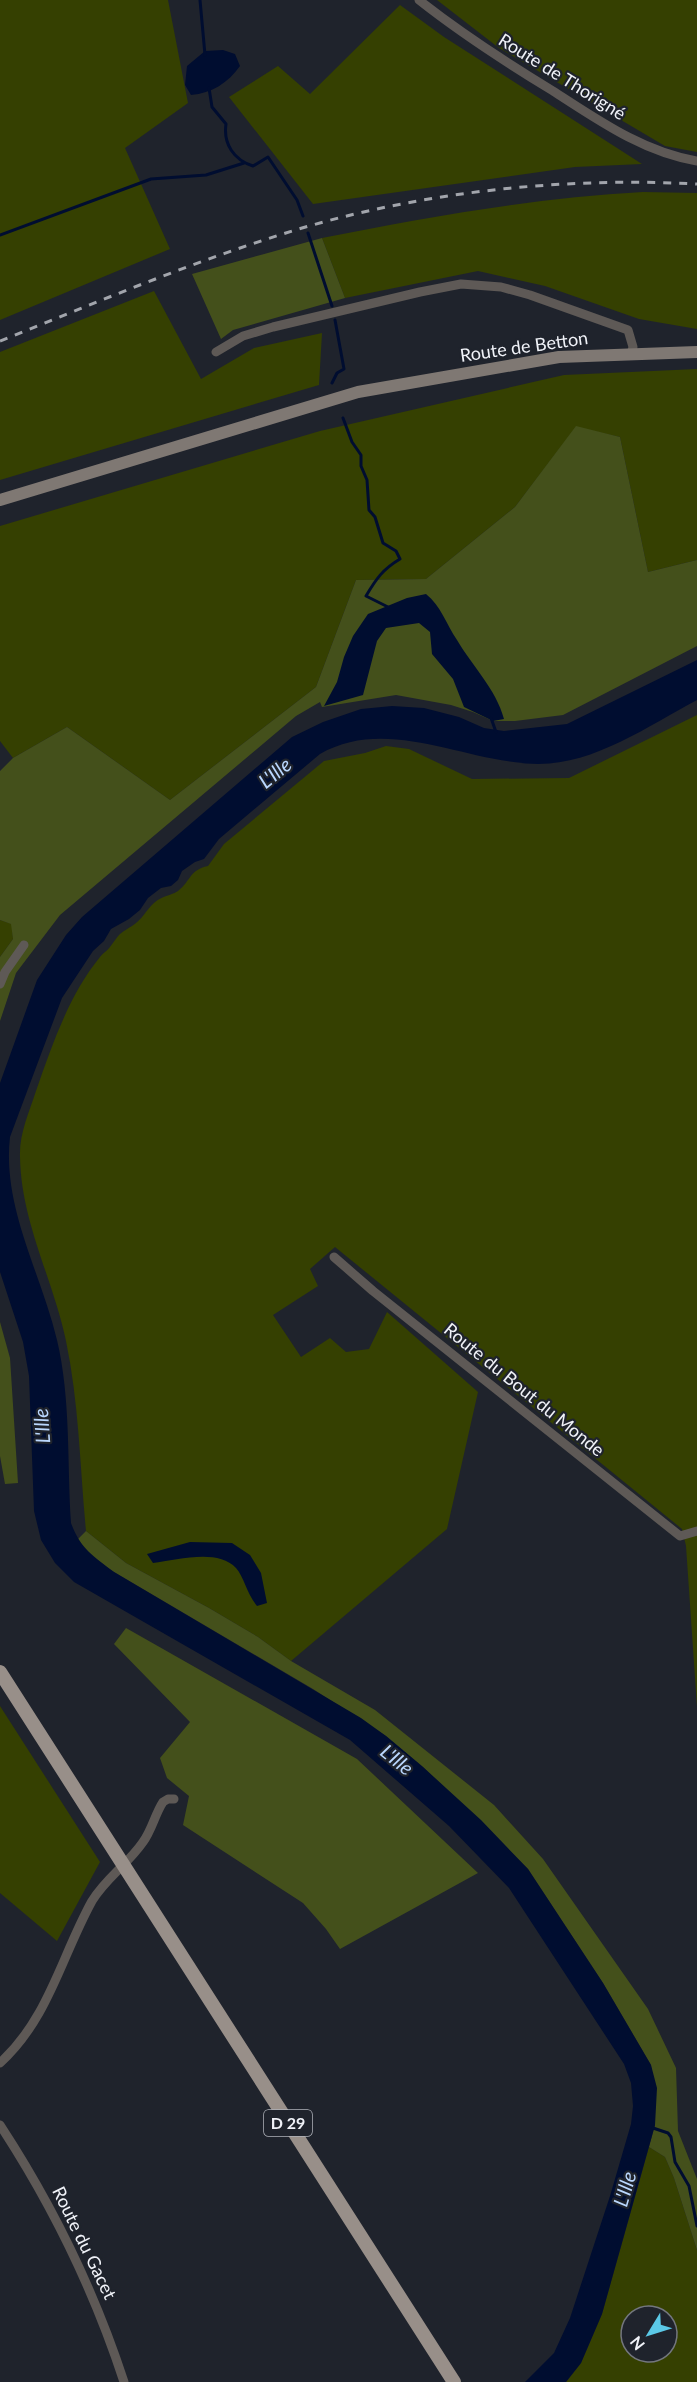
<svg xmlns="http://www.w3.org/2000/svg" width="697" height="2382" viewBox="0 0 697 2382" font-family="Lato,sans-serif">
  <rect width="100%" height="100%" fill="#1f232c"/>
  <path fill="#354001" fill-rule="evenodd" d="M0,0H168L188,103L125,148L170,249L0,320Z
    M437,0H697V152L665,146L499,48Z
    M400,5L444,37L642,164L575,167L313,204L229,97L278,66L310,94Z
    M643,192L697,193V329L639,319L545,286L478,271L345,298L322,238C428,217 534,198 643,192Z
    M154,291L201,379L254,348L322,333L319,385L0,480V352Z
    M697,369V560L648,572L620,437L576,427L515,507L426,579L356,580L316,687L170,800L67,727L13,758L0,741V526L320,431L564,375Z
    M697,715V1707L686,1546L682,1529L335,1247L310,1269L318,1286L273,1315L301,1357L330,1338L346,1352L369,1349L387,1312L478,1392L447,1529L291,1661L258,1637L209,1608L126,1563L86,1531C80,1468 79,1403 66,1341C53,1279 21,1222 20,1157C19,1134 29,1113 36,1091C52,1045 69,995 100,957C103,953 107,951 110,947C120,934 117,935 132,926C142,920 146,910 154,903C161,896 170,896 178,891C191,881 189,870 208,866L224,844L324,761L365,753L386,746L409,749L472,779L569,778Z
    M0,920L12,924L13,939L0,957Z
    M0,1706L100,1862L57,1941L0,1893Z
    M649,2147L665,2157L674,2178L697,2250V2382H566L581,2363L602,2314ZM631,2316H667V2352H631Z"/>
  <path fill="#44501b" d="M322,238L345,298L233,330L221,339L192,274Z
    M576,426L620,437L648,572L697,560V646L563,715L515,721H493L473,712L451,705L396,695L322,707L320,702L296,716L60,915L16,973L0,1021V957L13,939L11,924L0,920V771L13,758L67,727L170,800L316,687L356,580L426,579L515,507Z
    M0,1322L10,1358L18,1483L5,1484L0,1456Z
    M86,1531L126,1563L209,1608L258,1637L291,1661L375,1710L494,1805L543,1859L648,2009L676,2068L678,2131L697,2179V2250L674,2178L665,2157L649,2147L655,2125L651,2065L603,1983L528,1869L423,1767L386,1736L313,1689L114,1572L89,1554L77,1540Z
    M126,1628L357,1759L478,1873L340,1949L326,1929L303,1903L183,1825L189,1796L167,1778L160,1758L190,1722L114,1644Z"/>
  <path fill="#000d30" d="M223,50L235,54L240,66C228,83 212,93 191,95L185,85L187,66L205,51Z
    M426,594C441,606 446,624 457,640C473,667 496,689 504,719L493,721L464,707L453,679L432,654L430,632L419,623L386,628L377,641L363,695L324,706L337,682L344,657L353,636L368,614L407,598Z
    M697,660V700C648,726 595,764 538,764C465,763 388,715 320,754L219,839L204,859L195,862L182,871L178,880L171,886L161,888L148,898L140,910L129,919L111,929L104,941L93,951L62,998L10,1137C2,1207 41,1273 57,1340C71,1399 67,1463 71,1523C80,1548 93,1556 114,1572L361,1718L386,1736L423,1767L481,1820L528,1869L603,1983L651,2065L657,2088L655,2125L602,2314L581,2363L566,2382H525L554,2353L570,2318L610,2196L631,2124L633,2106L631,2083L624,2064L509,1888L449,1826L350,1740L74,1582L55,1563L41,1540L34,1511L29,1376L23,1342L0,1272V1083L37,980L66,935L82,917L292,737L323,722L361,709L392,706L424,708L459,717L484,728L504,731L567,724Z
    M190,1542L232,1543L250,1555L261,1573L267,1603L257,1606C247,1594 244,1577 236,1568C218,1548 177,1560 153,1563L147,1554Z"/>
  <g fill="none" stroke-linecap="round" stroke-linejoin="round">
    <path stroke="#000d30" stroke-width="3" d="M200,0L205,55
      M209,88L212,107L226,124C223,144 234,160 253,166L268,157L297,200L303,216
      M308,233L332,306
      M0,235L151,179L206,175L244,163
      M332,383L337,373L344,369L335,320
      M343,418L352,442L361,455V466L367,480L369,510L375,517L383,543L396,551L400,559C383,569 376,579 366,596L388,607
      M491,718L496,732
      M653,2128L668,2133L671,2137L675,2162L689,2186L697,2226"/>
    <path stroke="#5e5956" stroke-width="9" d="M419,0C462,34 507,63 553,91C598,120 643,152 697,161
      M216,352L243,336L273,327L420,292L461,284L501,287L530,295L628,330L633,347L631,354
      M0,984L5,972L24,945
      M334,1257L373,1291L680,1536L697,1531
      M0,2063C49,2018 61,1957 92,1901C106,1878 128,1864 143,1842C152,1830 155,1814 163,1802L168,1799H174
      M0,2125C53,2206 94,2290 124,2382"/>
    <path stroke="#7f7873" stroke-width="12" d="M0,500L358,392L559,357L697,352"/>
    <path stroke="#988f89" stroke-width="14" d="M0,1672L454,2382"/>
    <path stroke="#a2a5ac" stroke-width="3" stroke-dasharray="8 8" stroke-linecap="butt" d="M0,341C100,301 199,259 302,228C429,191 565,177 697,184"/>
  </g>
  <g text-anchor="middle" stroke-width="4.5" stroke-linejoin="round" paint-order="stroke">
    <rect fill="#1f232c" stroke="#b1b4bb" stroke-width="1.5" x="264" y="2110" width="48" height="26" rx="4.5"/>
    <g font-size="16" font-weight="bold" fill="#f0f2f8">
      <text x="288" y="2129">D 29</text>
    </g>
    <g font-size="18" fill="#f0f2f8" stroke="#1f232c">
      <text transform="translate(562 77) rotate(32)" y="6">Route de Thorigné</text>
      <text transform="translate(524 347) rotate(-8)" y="6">Route de Betton</text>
      <text transform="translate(524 1390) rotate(39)" y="6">Route du Bout du Monde</text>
      <text transform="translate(84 2243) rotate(64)" y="6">Route du Gacet</text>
    </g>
    <g font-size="20" font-style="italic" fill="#bad7fe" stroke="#1f232c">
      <text transform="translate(275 773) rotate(-39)" y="7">L'Ille</text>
      <text transform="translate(42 1426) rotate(-94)" y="7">L'Ille</text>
      <text transform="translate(397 1760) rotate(39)" y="7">L'Ille</text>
      <text transform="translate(625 2189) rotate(-74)" y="7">L'Ille</text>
    </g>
  </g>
  <g transform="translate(649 2334) rotate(232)"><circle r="28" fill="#1f232c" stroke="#73767e" stroke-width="1.5"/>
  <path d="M0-4.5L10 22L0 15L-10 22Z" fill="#5bc8e6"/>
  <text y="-9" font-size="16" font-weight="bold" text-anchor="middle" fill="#f0f2f8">N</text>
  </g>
</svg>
